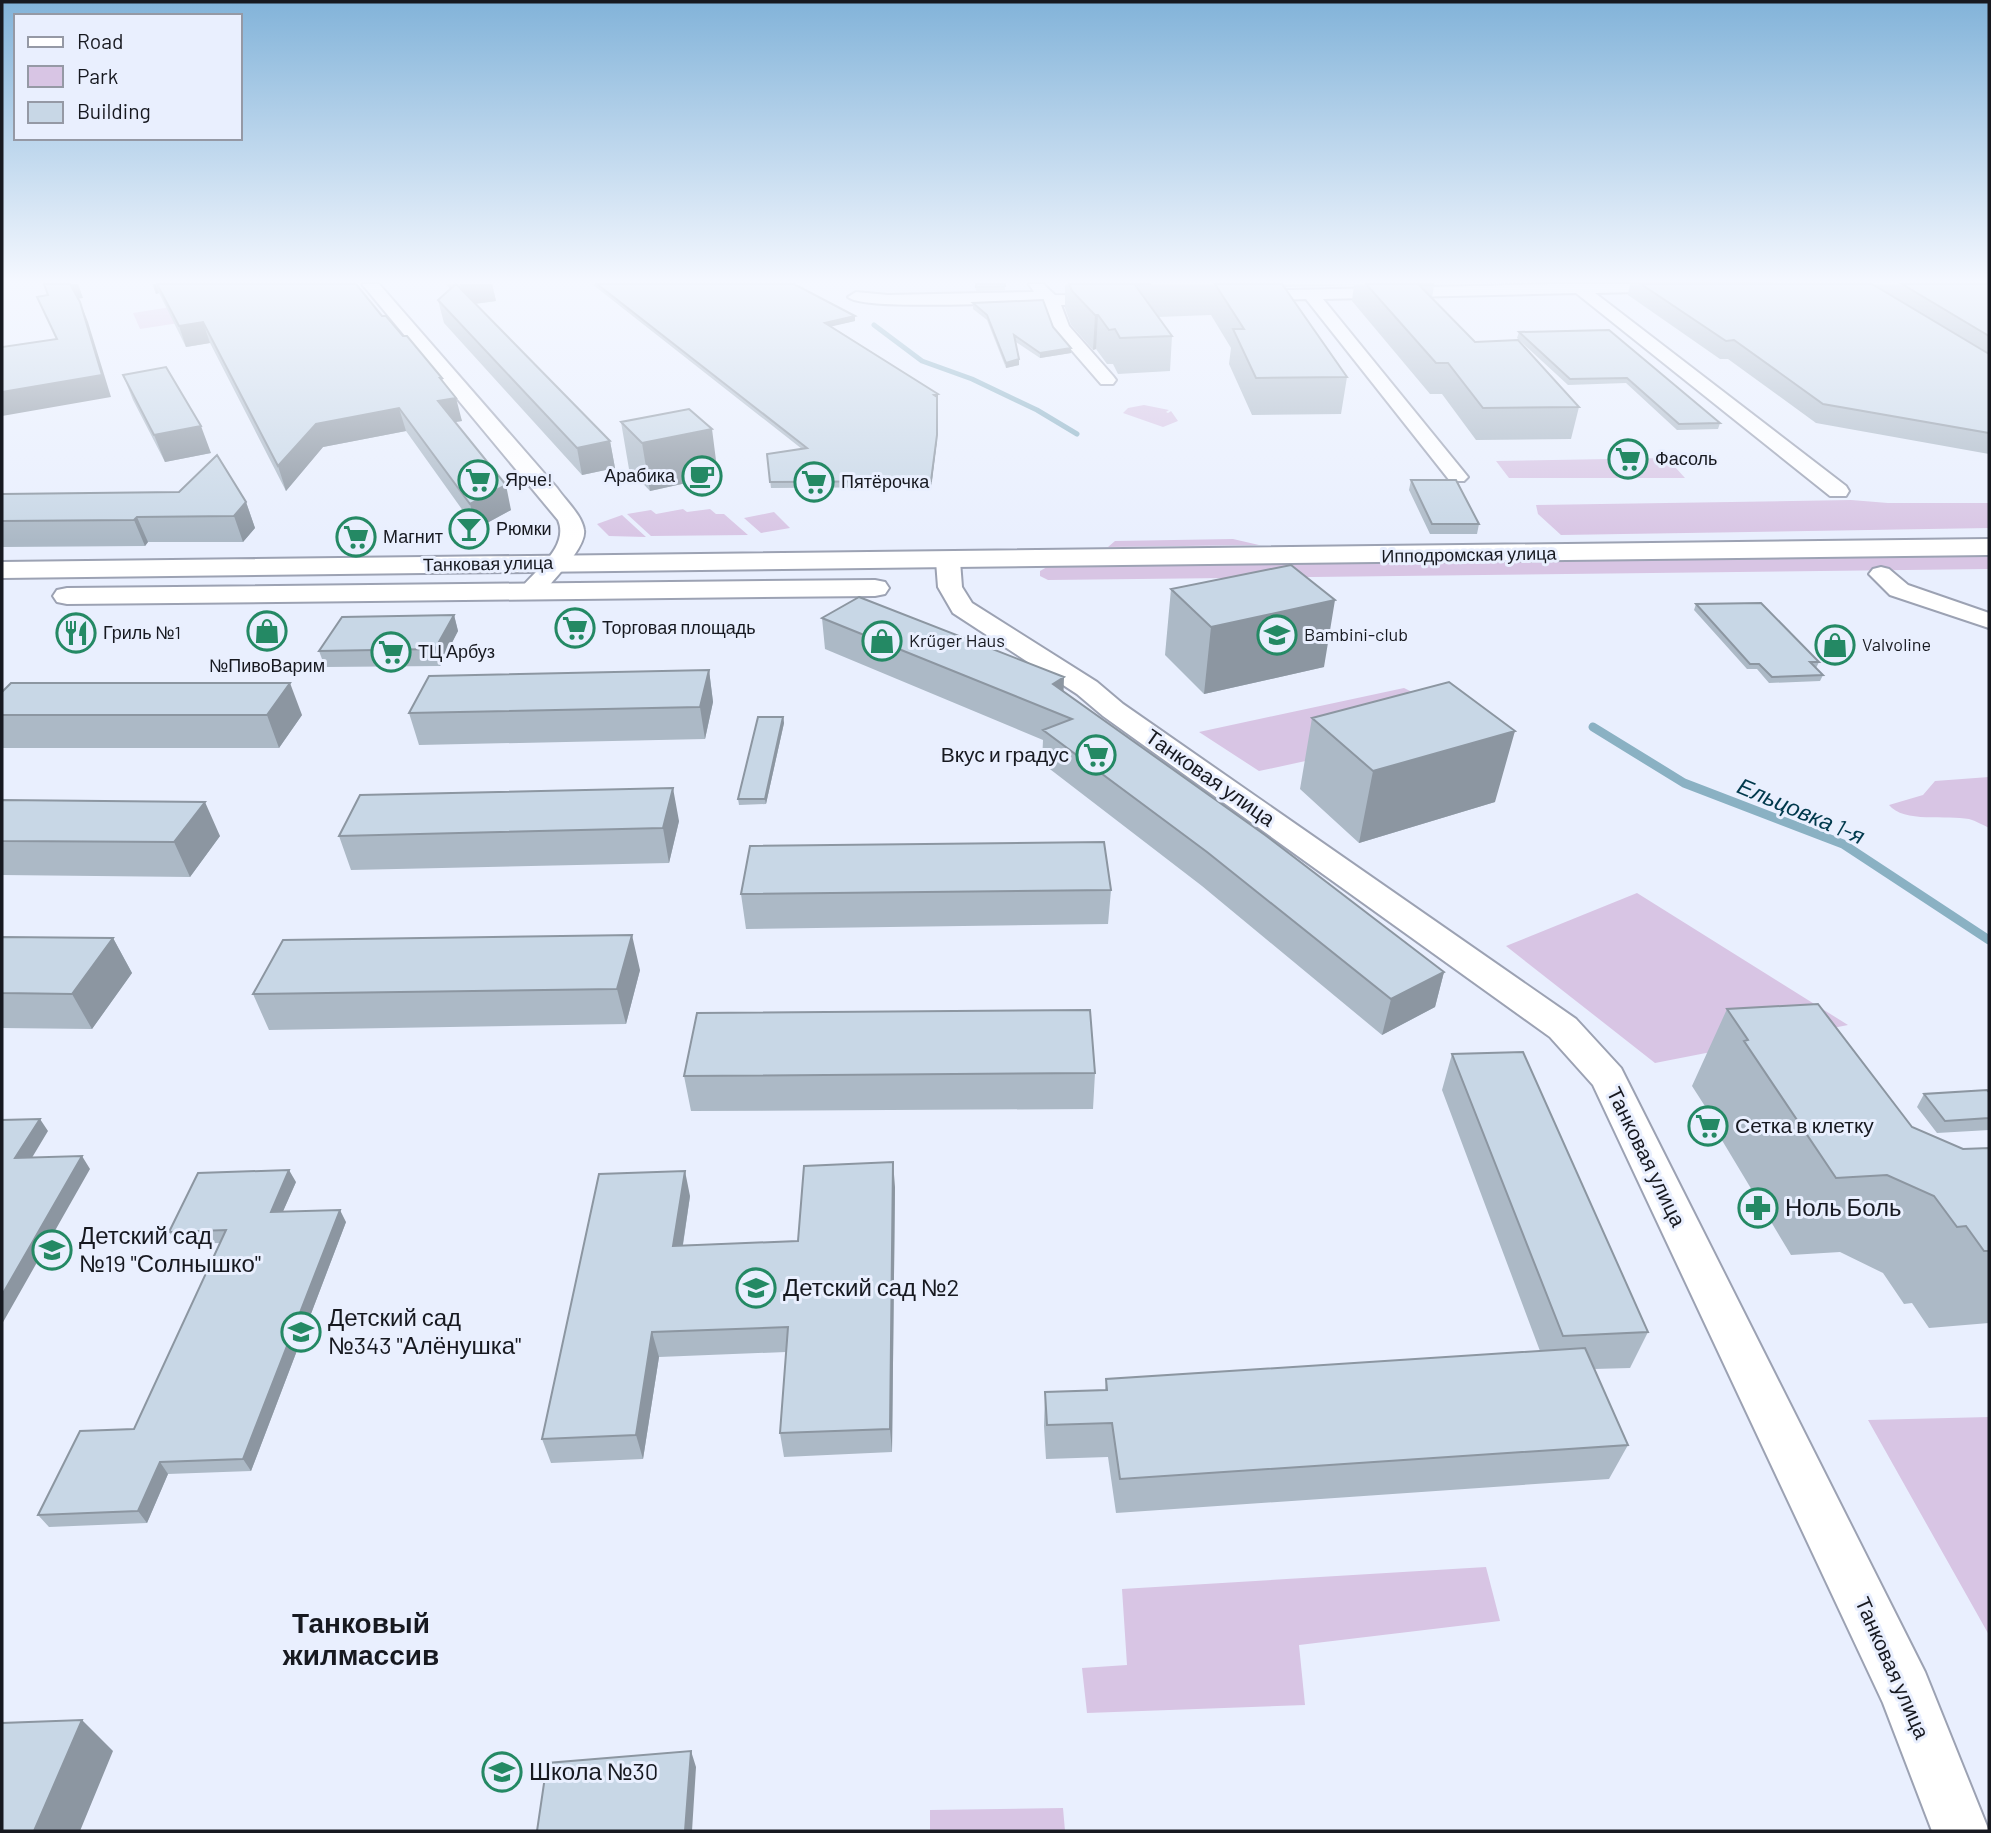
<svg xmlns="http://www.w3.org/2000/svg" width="1991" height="1833" viewBox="0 0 1991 1833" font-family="Barlow,sans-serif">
  <rect width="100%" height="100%" fill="#e9effe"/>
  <path fill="#d8c5e4" d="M222,299L231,315L140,329L133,313Z
    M1144,405L1169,410L1166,412L1168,413L1171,411L1178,421L1163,427L1123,413L1128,408Z
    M1667,458L1685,478H1509L1496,461Z
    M1851,500L1888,503H1989V528L1561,535L1538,514L1536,505Z
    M683,509L687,512L710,509L716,514H724L748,535L651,536L627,514L651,510L656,514Z
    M774,512L790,528L761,533L744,518Z
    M622,515L646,537L609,536L597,524Z
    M1233,539L1259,545L1108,547L1115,541Z
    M1989,556V569L1048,580L1040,576V571L1047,567Z
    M1404,688L1478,724L1259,771L1199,732Z
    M1989,777V828C1983,825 1976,821 1969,819C1948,815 1903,823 1889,805L1923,795L1935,781Z
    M1637,893L1848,1025L1655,1063L1506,946Z
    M1989,1417V1635L1868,1420Z
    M1486,1567L1500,1621L1299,1645L1305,1705L1087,1713L1082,1668L1127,1665L1122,1589Z
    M1063,1808L1065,1831H930V1810Z"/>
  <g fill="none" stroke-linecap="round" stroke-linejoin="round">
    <path stroke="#8ab1c3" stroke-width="5" d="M874,325L922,361L972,379L1037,410L1077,434"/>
    <path stroke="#8ab1c3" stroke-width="9" d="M1593,727L1684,783L1843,844L1989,940"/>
    <g stroke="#9ca2b3" stroke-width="4">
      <path id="street" d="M362,284H379L557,488C565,500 582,515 584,530C587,548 550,583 539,597L530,599L521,597L518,592C532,572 570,548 558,520Z
        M1029,284H1043L1055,295L1114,296L1116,299L1108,304L1061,305L1069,326L1113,376L1116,380L1113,384H1101L1055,331L1044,302C1014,302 862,311 848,297L856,292L888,295L1034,292Z
        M1555,284H1773L1765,289L1595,293L1846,486L1849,491L1846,496H1830L1576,293L1323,299L1468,477L1464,481H1450L1306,299L1246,301L1238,296L1246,291Z
        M948,554L956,556L960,561L962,587L972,603L1097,682L1123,704L1576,1019L1621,1068L1925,1672L1989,1831H1932L1883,1703L1593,1085L1550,1037L1103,716L1077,694L953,613L938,587L936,561L940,556Z
        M1881,567L1889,569L1908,585L1989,613V628L1890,595L1869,574L1873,569Z"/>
    </g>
    <g stroke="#9ca2b3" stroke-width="4">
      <path id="highway" d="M1989,539V555L2,578V562Z
        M875,580L885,582L889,588L885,594L875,596L67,604L57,602L53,596L57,590L67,588Z"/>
    </g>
    <use href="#street" fill="#fff" fill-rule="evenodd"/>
    <use href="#highway" fill="#fff" fill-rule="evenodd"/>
  </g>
  <path fill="#acb9c6" d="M152,284H356L382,316L444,383L462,421L454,422L511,510L476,529L406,431L323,447L286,491L210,343L186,347L159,293L156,294Z
    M446,284H492L496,301L475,304L610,441L615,468L582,475L444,323L438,300L450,289Z
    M592,284H794L855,321L831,326L938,394L937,440L931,487L771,488L767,454L802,449Z
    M975,284H1005V290L976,291Z
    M1065,284H1433L1434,285L1432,298L1475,342L1579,407L1571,439L1476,440L1442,394H1430L1352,301L1354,285L1284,287L1347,377L1341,414L1252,415L1229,364L1231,348L1211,315L1158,317L1172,336L1170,371L1118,374L1113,364H1107L1096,349L1093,350L1071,325L1065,308Z
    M1630,284H1989V454L1816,423L1728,359H1720L1628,295Z
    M973,303L1053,327L1071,348V353L1040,358L1016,342L1019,365L1006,368L987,320L973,309Z
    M1609,330L1720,423L1718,429L1677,430L1626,383L1568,385L1517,338L1519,332Z
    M123,375L211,453L165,462L133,400Z
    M621,422L718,476L650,491L629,469Z
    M1411,480L1479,524L1477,534H1430L1409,490Z
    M2,494L246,502L255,528L243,542H148L145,546L2,547Z
    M1171,589L1324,667L1204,694L1165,655Z
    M1696,604L1819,662L1816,668H1815L1823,675L1820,681L1769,683L1757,669H1747L1694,610Z
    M454,615L458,631L440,666L325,667L319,651Z
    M822,618L1063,692L1444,972L1435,1007L1382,1035L1202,886L1042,763L1043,740L825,649Z
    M709,670L713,702L705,739L419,745L409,713Z
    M2,692L302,715L279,748H2Z
    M783,717L784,723L766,804L739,805L738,799Z
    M1312,718L1495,802L1359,843L1300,789Z
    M2,800L220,836L190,877L2,875Z
    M679,821L669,863L351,870L339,836Z
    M1111,890L1108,924L746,929L741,894Z
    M2,937L113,938L132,973L92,1029L2,1028Z
    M640,970L626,1024L269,1030L253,994Z
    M1727,1009L1912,1127L1963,1149L1989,1148V1323L1929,1328L1912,1303L1904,1304L1883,1273L1840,1252L1791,1255L1708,1117L1710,1114L1692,1086Z
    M1452,1054L1648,1332L1630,1368L1594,1369L1628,1445L1609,1479L1116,1513L1108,1457L1046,1459L1044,1426L1045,1392L1105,1390L1106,1379L1540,1351L1442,1090Z
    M1095,1073L1093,1109L691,1111L684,1076Z
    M1989,1092V1130L1937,1133L1917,1107L1924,1094Z
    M296,1182L283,1211L346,1222L251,1471L168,1474L147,1523L49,1527L38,1515L134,1429L220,1243L177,1244L169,1232Z
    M895,1187L892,1452L784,1457L780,1433L786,1352L659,1357L643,1459L551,1463L542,1439L690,1196L683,1245L798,1241Z"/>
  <path fill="#8c96a1" d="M70,284H78L83,298L76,299Z
    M153,284H156L159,293L156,294Z
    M460,284H492L496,301L465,305Z
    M80,302L88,322L111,397L2,416V392L102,375Z
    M1095,315H1098L1096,349L1093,350Z
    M855,316V321L825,328V323Z
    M203,322L210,343L186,347L179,326Z
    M1071,348V353L1040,358V353Z
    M1019,359V365L1006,368V363Z
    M440,378H442L448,399L456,398L462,421L443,424L438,401Z
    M938,394L937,440L931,487L934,395Z
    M399,408L406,431L323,447L286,491L278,466L316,424Z
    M201,426L211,453L165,462L154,435Z
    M712,429L718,476L650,491L642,443Z
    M610,441L615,468L582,475L577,448Z
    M506,485L511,510L476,529L470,504Z
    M246,502L255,528L243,542L234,516Z
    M137,517L148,542L145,546L134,520Z
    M1335,600L1324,667L1204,694L1211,627Z
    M454,615L458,631L440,666L435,649Z
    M709,670L713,702L705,739L700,707Z
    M1064,677L1063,709L1053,684Z
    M290,683L302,715L279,748L267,715Z
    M783,717L784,723L766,804L765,799Z
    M1515,731L1495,802L1359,843L1373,771Z
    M673,788L679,821L669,863L663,828Z
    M205,802L220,836L190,877L174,842Z
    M632,935L640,970L626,1024L617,989Z
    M113,938L132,973L92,1029L72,994Z
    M1444,972L1435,1007L1382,1035L1391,999Z
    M40,1119L48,1131L24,1171L15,1158Z
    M82,1156L90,1169L2,1324V1295Z
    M893,1162L895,1187L892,1452L890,1429Z
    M289,1170L296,1182L277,1225L271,1212Z
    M685,1171L690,1196L679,1270L673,1246Z
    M340,1210L346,1222L251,1471L243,1459Z
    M652,1332L659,1357L643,1459L636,1435Z
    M160,1462L168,1474L147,1523L138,1511Z
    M82,1720L113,1751L80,1831H34Z
    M691,1751L696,1767L692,1831H685Z"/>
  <path fill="#c8d7e6" stroke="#8c96a1" stroke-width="2" d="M44,284H70L80,302L102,375L2,392V347L57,339L37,297L48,295Z
    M157,284H356L382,316H386L403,336H407L442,378H440L456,398L438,401L506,485L470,504L399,408L316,424L278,466L203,322L179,326Z
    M456,284L610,441L577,448L438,300Z
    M597,284H794L855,316L825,323L938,394L934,395L937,397V435L931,481L770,482L767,454L807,448Z
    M976,284H1005V286L976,287Z
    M1069,284H1151L1135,285L1172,336L1120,338L1115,329L1109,330L1098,315H1095L1072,291Z
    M1215,284H1282L1347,377L1256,378L1233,329H1244Z
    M1366,284H1433L1434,285H1419L1475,342L1518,340L1579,407L1483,408L1448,363H1436Z
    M1641,284H1872L1989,354V433L1823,404L1734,340L1726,341Z
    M1902,284H1989V336Z
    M1043,300L1053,327L1071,348L1040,353L1014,335L1019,359L1006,363L987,315L973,303Z
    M1609,330L1720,423L1679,424L1627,378L1570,379L1519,332Z
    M166,367L201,426L154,435L123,375Z
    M689,409L712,429L642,443L621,422Z
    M217,455L246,502L234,516L137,517L134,520L2,521V494L179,492Z
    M1411,480H1456L1479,524H1432Z
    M1291,565L1335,600L1211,627L1171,589Z
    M859,597L1064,677L1053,684L1265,835L1444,972L1391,999L1207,852L1043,730L1072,719L822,618Z
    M1761,603L1819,662H1810L1823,675L1772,677L1759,664H1750L1696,604Z
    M454,615L435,649L319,651L342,617Z
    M709,670L700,707L409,713L429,676Z
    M1449,682L1515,731L1373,771L1312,718Z
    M11,683H290L267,715H2V692Z
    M758,717H783L765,799H738Z
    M673,788L663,828L339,836L360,795Z
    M2,800L205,802L174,842L2,841Z
    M1104,842L1111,890L741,894L750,846Z
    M632,935L617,989L253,994L283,940Z
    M2,937L113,938L72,994L2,993Z
    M1818,1004L1912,1127L1963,1149L1989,1148V1251H1984L1966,1226L1957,1227L1934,1196L1887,1175L1836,1178L1744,1041L1748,1040L1727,1009Z
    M1090,1010L1095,1073L684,1076L697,1013Z
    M1523,1052L1648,1332L1563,1336L1452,1054Z
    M1987,1090L1989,1092V1118L1945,1121L1924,1094Z
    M40,1119L15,1158L82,1156L2,1295V1120Z
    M893,1162L890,1429L780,1433L788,1327L652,1332L636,1435L542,1439L599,1174L685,1171L673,1246L798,1241L804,1166Z
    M289,1170L271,1212L340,1210L243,1459L160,1462L138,1511L38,1515L80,1431L134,1429L226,1230L169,1232L198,1173Z
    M1585,1348L1628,1445L1120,1479L1112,1423L1047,1425L1045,1392L1107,1390L1106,1379Z
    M82,1720L34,1831H2V1723Z
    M691,1751L685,1831H537L547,1763Z"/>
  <linearGradient id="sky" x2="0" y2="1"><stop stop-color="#82b3d9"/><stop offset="0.52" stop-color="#f5f8ff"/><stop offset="1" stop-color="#f5f8ff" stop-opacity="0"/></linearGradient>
  <rect width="1991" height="541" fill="url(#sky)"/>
  <defs>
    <g id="supermarket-ring" transform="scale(2.0125)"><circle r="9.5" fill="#e9effe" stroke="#248964" stroke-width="1.5"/><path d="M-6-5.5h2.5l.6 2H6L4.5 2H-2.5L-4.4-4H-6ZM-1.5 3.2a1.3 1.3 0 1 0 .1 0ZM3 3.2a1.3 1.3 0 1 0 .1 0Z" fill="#248964"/></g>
    <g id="cafe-ring" transform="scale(2.0125)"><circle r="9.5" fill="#e9effe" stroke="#248964" stroke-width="1.5"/><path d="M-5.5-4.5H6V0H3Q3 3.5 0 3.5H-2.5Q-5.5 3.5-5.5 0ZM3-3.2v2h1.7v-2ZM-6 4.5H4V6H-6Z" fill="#248964"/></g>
    <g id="bar-ring" transform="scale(2.0125)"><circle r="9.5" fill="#e9effe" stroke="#248964" stroke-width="1.5"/><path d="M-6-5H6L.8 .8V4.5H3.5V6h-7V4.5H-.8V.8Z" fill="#248964"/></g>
    <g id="shop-ring" transform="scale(2.0125)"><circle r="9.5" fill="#e9effe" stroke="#248964" stroke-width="1.5"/><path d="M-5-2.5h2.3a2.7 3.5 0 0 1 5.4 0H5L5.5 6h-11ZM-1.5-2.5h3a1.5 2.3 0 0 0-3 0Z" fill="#248964"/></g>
    <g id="restaurant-ring" transform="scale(2.0125)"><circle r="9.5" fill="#e9effe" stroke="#248964" stroke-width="1.5"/><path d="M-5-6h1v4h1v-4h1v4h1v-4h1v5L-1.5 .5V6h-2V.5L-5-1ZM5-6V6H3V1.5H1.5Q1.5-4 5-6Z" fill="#248964"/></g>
    <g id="school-ring" transform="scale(2.0125)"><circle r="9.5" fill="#e9effe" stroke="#248964" stroke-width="1.5"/><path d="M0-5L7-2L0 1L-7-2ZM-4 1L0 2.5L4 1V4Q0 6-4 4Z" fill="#248964"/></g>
    <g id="pharmacy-ring" transform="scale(2.0125)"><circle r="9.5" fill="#e9effe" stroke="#248964" stroke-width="1.5"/><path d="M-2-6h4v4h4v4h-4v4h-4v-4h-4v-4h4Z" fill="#248964"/></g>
  </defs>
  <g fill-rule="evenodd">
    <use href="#supermarket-ring" x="1628" y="459"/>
    <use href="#cafe-ring" x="702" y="476"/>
    <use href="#supermarket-ring" x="478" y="480"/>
    <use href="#supermarket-ring" x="814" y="482"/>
    <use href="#bar-ring" x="469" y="529"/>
    <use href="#supermarket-ring" x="356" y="537"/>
    <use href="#supermarket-ring" x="575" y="628"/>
    <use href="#shop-ring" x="267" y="631"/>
    <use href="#restaurant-ring" x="76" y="633"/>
    <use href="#school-ring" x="1277" y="635"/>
    <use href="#shop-ring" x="882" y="641"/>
    <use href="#shop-ring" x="1835" y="645"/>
    <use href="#supermarket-ring" x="391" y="652"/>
    <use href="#supermarket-ring" x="1096" y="755"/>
    <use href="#supermarket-ring" x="1708" y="1126"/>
    <use href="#pharmacy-ring" x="1758" y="1208"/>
    <use href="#school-ring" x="52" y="1250"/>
    <use href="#school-ring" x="756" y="1288"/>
    <use href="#school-ring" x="301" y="1332"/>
    <use href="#school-ring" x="502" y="1772"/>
  </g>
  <g text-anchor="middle" stroke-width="6" stroke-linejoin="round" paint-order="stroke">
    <g font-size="18" fill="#171920" stroke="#e9effe" text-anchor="start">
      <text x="1655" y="465">Фасоль</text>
      <text x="675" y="482" text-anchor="end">Арабика</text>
      <text x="505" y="486">Ярче!</text>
      <text x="841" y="488">Пятёрочка</text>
      <text x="496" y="535">Рюмки</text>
      <text x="383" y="543">Магнит</text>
      <text x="602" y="634">Торговая площадь</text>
      <text x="103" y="639">Гриль №1</text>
      <text x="1304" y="641">Bambini-club</text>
      <text x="909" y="647">Krűger Haus</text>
      <text x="1862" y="651">Valvoline</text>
      <text x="418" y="658">ТЦ Арбуз</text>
      <text x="267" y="672" text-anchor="middle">№ПивоВарим</text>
    </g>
    <g font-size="18" fill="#171920" stroke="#e9effe">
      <text transform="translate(1469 555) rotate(-1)" y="6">Ипподромская улица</text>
      <text transform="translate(488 564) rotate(-1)" y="6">Танковая улица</text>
    </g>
    <g font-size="21" fill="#171920" stroke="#e9effe" text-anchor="end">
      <text x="1069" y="762">Вкус и градус</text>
      <text x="1735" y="1133" text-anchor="start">Сетка в клетку</text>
    </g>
    <g font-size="21" fill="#171920" stroke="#e9effe">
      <text transform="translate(1210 778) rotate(35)" y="7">Танковая улица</text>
      <text transform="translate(1646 1157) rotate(64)" y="7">Танковая улица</text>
      <text transform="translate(1892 1668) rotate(66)" y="7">Танковая улица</text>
    </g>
    <g font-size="23" font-style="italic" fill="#00394c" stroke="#e9effe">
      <text transform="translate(1801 811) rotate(23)" y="8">Ельцовка 1-я</text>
    </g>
    <g font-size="24" fill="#171920" stroke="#e9effe" text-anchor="start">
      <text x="1785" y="1216">Ноль Боль</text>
      <text x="79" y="1244">Детский сад<tspan x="79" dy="28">№19 "Солнышко"</tspan></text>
      <text x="783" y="1296">Детский сад №2</text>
      <text x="328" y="1326">Детский сад<tspan x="328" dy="28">№343 "Алёнушка"</tspan></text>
      <text x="529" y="1780">Школа №30</text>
    </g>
    <g font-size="28" font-weight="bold" fill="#171920" stroke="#e9effe">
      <text x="361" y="1633">Танковый<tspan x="361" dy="32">жилмассив</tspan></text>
    </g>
  </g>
  <rect width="1991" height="1833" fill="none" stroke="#171920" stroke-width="7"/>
  <rect x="14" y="14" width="228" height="126" fill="#e9effe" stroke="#9599a5" stroke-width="2"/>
  <rect x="28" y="37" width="35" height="10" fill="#ffffff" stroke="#9599a5" stroke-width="2"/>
  <text x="77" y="49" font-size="21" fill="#171920">Road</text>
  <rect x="28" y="66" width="35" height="21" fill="#d8c5e4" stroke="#9599a5" stroke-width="2"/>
  <text x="77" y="84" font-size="21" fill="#171920">Park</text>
  <rect x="28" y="102" width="35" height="21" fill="#c8d7e6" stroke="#9599a5" stroke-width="2"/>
  <text x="77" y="119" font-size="21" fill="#171920">Building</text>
</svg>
